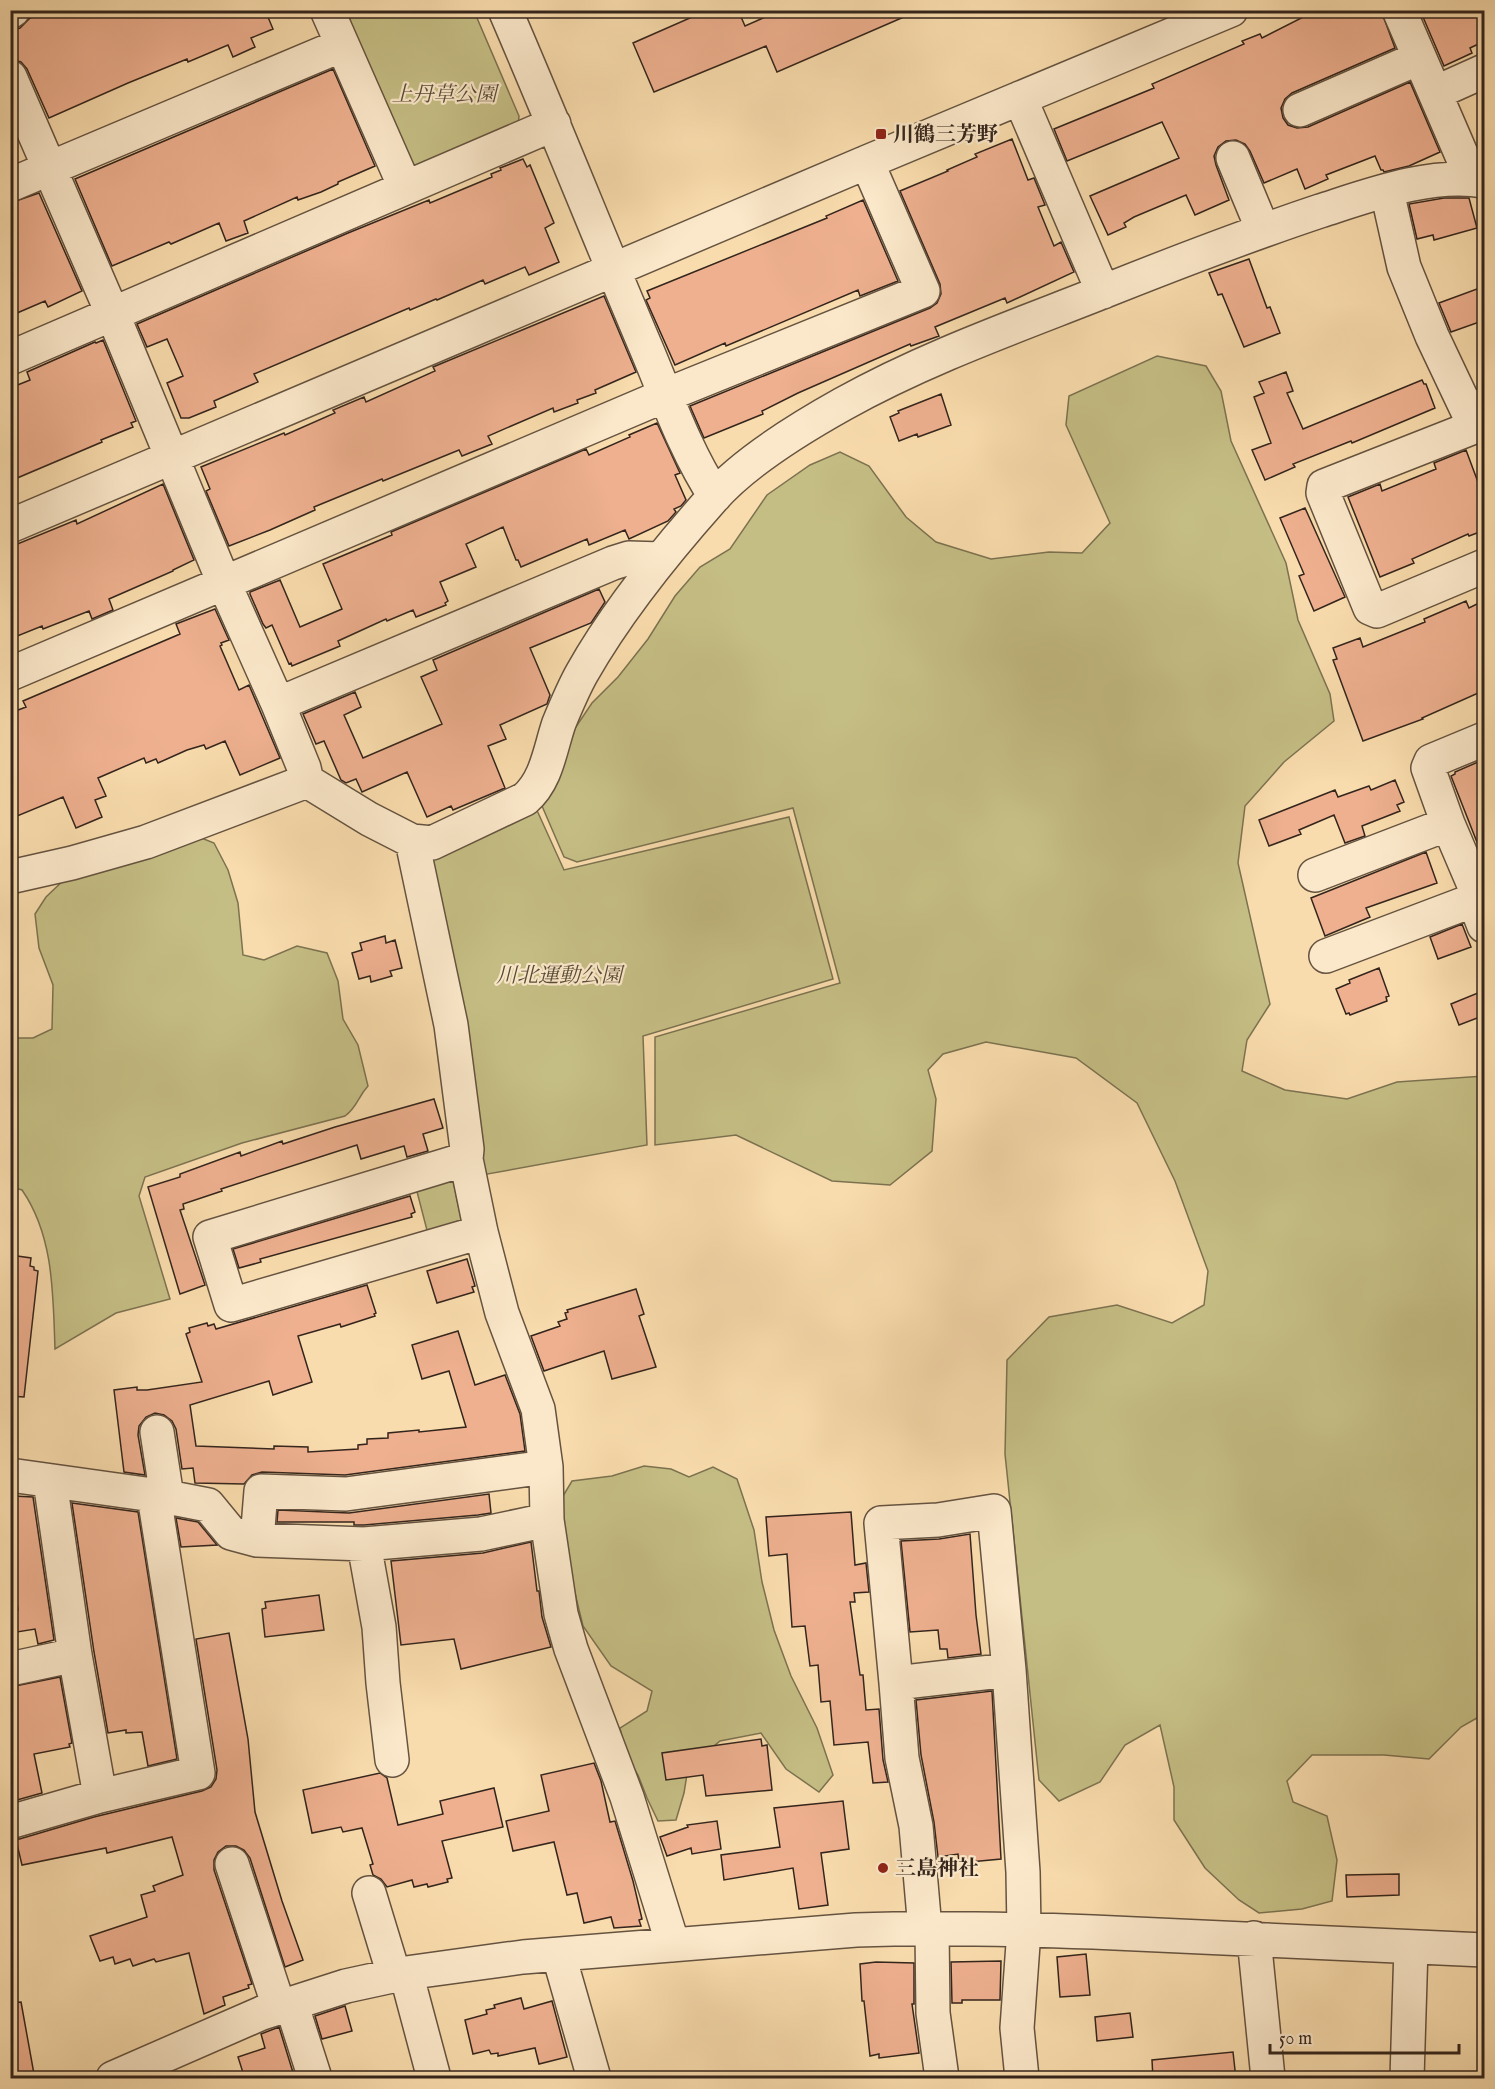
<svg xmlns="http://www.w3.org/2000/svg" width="1495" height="2089" viewBox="0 0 1495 2089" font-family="'IM FELL English','Noto Serif JP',serif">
  <rect width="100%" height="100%" fill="#f9dcad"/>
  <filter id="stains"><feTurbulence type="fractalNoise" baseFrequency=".00333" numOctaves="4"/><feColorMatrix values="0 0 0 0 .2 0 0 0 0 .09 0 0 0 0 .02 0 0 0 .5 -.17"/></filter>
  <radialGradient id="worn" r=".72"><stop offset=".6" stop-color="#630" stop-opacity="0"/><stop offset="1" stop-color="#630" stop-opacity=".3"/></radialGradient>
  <path fill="#c5be84" stroke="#7c7250" stroke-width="1.5" d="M344,11H474L519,116L518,127L412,171Z
    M1157,356L1206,366L1221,391L1231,441L1286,563L1298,620L1330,694L1334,721L1284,762L1245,806L1238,863L1270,1004L1247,1040L1242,1071L1285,1090L1347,1099L1397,1082L1484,1076V1714L1461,1727L1429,1759L1384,1755H1312L1287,1781L1293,1802L1327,1816L1337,1860L1332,1901L1302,1909L1259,1913L1239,1900L1205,1868L1174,1820V1787L1160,1725L1125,1745L1100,1782L1059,1801L1039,1780L1005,1454L1007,1360L1049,1317L1117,1305L1172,1323L1204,1305L1208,1271L1175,1181L1137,1103L1076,1058L986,1042L943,1054L928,1070L936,1099L932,1151L890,1185L832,1181L736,1135L655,1145V1037L840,983L793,808L577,862L564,857L539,799L565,743L592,703L618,677L648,639L675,596L700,567L730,549L767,495L810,465L840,452L869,466L906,517L936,542L991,559L1049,552L1082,553L1110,523L1066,425L1069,396Z
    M535,806L564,870L789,817L833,979L643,1036L647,1145L482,1175L429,869L438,853Z
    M199,837L214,843L228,870L238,903L243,955L264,960L297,946L327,953L338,981L343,1019L358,1045L368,1086C357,1098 358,1106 345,1116L242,1143L145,1177L139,1196L170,1299L116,1313L55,1349C53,1295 54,1236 22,1190L11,1187V1038H33L52,1029L53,985L39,948L35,914L46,897L66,878L115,868Z
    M453,1180L462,1223L429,1238L415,1184Z
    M644,1466L671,1469L689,1477L713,1467L737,1479L754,1530L762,1582L774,1630L791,1676L817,1728L833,1775L819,1792L786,1769L761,1733L720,1741L688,1768L684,1793L676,1820L658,1821L647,1798L638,1775L626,1756L620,1728L647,1711L652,1691L611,1666L583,1626L570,1573L560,1501L572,1481L612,1476Z"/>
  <path fill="#eeb08f" stroke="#34251c" stroke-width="1.5" d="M48,10H265L273,29L251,38L255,47L233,57L228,45L188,62L187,59L128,83L49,118L27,69L21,62L10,59V31L20,28L30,18Z
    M708,10H738L745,26L781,10H920L777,72L766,46L654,92L633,43Z
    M1317,10H1381L1395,48L1292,93L1285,99L1281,108L1283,118L1288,125L1297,128L1308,127L1410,82L1440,152L1409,166L1384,172L1383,170H1381L1375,156L1326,175L1328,179L1305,189L1297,169L1264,183L1250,151L1245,144L1236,140L1226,141L1218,147L1214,156L1216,165L1229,200L1195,215L1186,195L1134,217L1124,223L1126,227L1108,235L1090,196L1179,158L1162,122L1067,161L1054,129L1154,88L1152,84L1244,44L1242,41L1260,34L1262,38Z
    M1420,10H1485V41L1470,48L1472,53L1444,66Z
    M333,69L375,166L338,182V184L321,192L298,200L297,197L244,221L248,233L226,241L219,223L171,244L169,242L112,266L75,179Z
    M1012,139L1028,180L1034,178L1045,205L1038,207L1054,246L1061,242L1074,272L1007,303L1005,298L935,327L939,336L911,346L910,344L798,393L762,411L763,414L704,438L690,406L930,308L937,303L941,294L940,284L900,191L948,171L947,170L977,157L975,154Z
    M523,159L527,167L530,165L554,223L545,228L559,262L529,275L525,267L485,284L483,280L437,300L436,299L410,310L409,308L254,374L258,382L214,401L216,407L189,418H181L167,383L183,376L167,339L147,347L137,324L348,233L429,200L430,203L456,192L492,177L491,174L501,170L500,168Z
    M39,193L82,291L48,307L45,301L10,316V203Z
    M1444,198H1469L1477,228L1434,240L1433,235L1417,239L1409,204Z
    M863,200L898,281L860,296L858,290L726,346L725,343L675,365L646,300L650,298L647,291L827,218L826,216Z
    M1249,259L1267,308L1270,307L1280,333L1244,347L1222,294L1218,295L1209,273Z
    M1485,286V320L1451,332L1439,303Z
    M604,296L636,372L595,390L596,393L577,400L578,403L554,412L553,408L488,436L492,444L462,456L459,450L383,481L382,479L314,507L315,510L270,530L229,546L206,491L210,489L201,467L284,433L285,435L335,413L333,410L364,397L366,402L435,371L433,367Z
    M103,340L136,421L131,423L133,427L101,440L102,442L10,481V388L30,380L27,372L95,342L96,343Z
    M1286,372L1293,391L1287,393L1303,429L1422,380L1424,384H1426L1435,408L1352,443L1351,441L1293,464L1295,467L1265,480L1252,450L1271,443L1254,397L1264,393L1259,382Z
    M941,394L951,425L918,437L917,434L899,441L890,417L899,413L898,411Z
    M657,423L680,473L675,475L686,500L681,506L674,509L676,512L668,521L629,539L625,530L589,545L587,539L521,567L518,560H516L503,527L466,544L476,567L440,582L448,601L445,603L446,605L416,617L413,610L387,621L386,619L338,641L340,646L292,666L291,663L289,664L272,625L266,628L263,624L250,594V592L280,580L300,627L342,609L323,564L392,535L391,532L586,449L589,455L630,437L629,435Z
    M1466,450L1485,501V530L1469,536L1468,534L1412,559L1414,563L1380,577L1348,497L1380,484L1382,491L1436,469L1434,463Z
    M163,484L194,560L173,570V571L109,599L113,610L92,619L89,611L43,629L42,626L10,639V547L76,520L77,524Z
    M1305,508L1345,597L1314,611L1299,576L1304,574L1280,518Z
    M599,589L605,602L591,623L530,648L550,695L547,704L500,725L506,739L488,746L505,788L453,810L451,806L427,817L407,772L362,792L356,779L346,783L341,780L324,741L316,744L303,714L355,692L361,707L344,715L363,758L442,724L421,677L437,670L433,660Z
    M1485,600V690L1422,718L1423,719L1363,741L1333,660L1337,659L1333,648L1360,638L1363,647L1425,622L1424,619L1466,601L1469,608Z
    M215,609L229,640L221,643L222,645L220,646L239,690L249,685L280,758L240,775L225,741L206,749L204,745L187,750L158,763L156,759L146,763L144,758L98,778L106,796L95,800L102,817L76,828L63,797L10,819V713L26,707L23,701L180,634L176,624Z
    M1485,759V860H1484L1451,776L1455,774V772Z
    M1395,780L1404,802L1397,805L1400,811L1362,826L1365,836L1345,843L1334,815L1299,830L1301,834L1269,846L1259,820L1335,790L1338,797L1369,786L1371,790Z
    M1426,852L1437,883L1366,908L1370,917L1325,936L1311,898Z
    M1462,924L1471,947L1438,959L1430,937Z
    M385,936L386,943L395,940L402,968L390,971L392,976L371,982L370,976L359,979L352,953L362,950L360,943Z
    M1379,968L1389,996L1386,997L1387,1001L1350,1015L1349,1013L1346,1014L1336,989L1350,983L1349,980Z
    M1485,990V1015L1459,1025L1451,1004Z
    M434,1099L443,1128L423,1134L428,1151L407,1157L404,1146L361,1159L357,1145L221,1189L222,1191L183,1204L184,1209L180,1210L205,1285L180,1294L148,1187L180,1177V1174L240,1152L241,1156L282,1141L283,1144L335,1127Z
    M410,1196L415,1212L411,1214L412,1217L260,1259L261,1262L239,1268L233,1249Z
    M10,1255L31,1258L30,1266L34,1267V1270L38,1271L24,1397L10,1396Z
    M467,1259L475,1286L472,1287L474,1292L437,1303L427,1271Z
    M367,1285L376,1313L374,1314L375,1316L341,1327L340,1324L298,1336L312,1382L273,1395L269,1381L190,1405L196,1446L274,1449V1446L308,1447V1452L358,1449V1445L367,1444V1439L388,1438V1433L419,1430V1432L466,1427L449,1371L422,1379L412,1345L458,1331L475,1385L505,1375L520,1414L525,1451L345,1475L262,1472L252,1475L244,1484L195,1483L193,1468L182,1469L176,1429L172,1421L164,1415L155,1413L146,1417L139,1426L138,1435L145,1475L124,1472L114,1390L137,1387V1390H147L202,1382L186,1334L190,1332L189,1328L207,1323L208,1326L214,1324L216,1329Z
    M636,1289L644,1314L639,1316L656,1367L612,1379L604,1351L544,1371L531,1336L560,1326L558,1322L567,1319L565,1313L568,1312L567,1310Z
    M489,1494L491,1513L478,1515L364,1525H354V1522H277L278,1510L349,1513Z
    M13,1496L33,1497L54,1640L38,1644L35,1629L17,1632L13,1611L18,1610L10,1554Z
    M72,1503L138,1512L177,1759L148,1766L142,1732L126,1733V1730L108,1733L94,1652Z
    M851,1512L855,1565L866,1563L869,1592L854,1593L855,1602H850L860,1675H863L866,1710L879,1709L883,1760L888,1782L873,1783L868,1742L834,1745L830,1701L821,1702L818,1665L810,1666L805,1626L792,1627L787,1554L769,1556L766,1517Z
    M176,1518L198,1522L217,1545L181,1547Z
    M970,1534L976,1615L981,1654L948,1658L947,1649H940L938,1630L910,1632L901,1541L939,1539Z
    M531,1542L537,1591H539L542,1617L551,1647L461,1669L454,1639L401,1645L391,1561L483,1553Z
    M319,1595L324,1630L265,1637L262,1609L266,1608L265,1602Z
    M229,1633L248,1739L255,1812L282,1901L303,1960L285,1967L250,1858L244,1850L236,1846H226L218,1852L214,1860V1870L252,1984L248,1985L249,1988L223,1997L225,2005L204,2014L189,1953L156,1962L154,1959L133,1966L130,1959L115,1964L113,1957L100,1961L90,1936L147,1917L141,1895L155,1891L153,1886L183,1875L172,1837L107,1853L106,1848L22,1865L16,1840L94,1817L202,1791L211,1787L216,1779L217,1770L196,1639Z
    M60,1677L72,1743L69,1744L70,1747L34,1754L42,1793L10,1802V1687Z
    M992,1691L1001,1859L959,1863L958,1854L938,1857L934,1822L921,1755L916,1700Z
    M761,1739L762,1746L767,1745L772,1790L706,1796L703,1775L666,1780L662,1753Z
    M594,1763L601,1781L610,1822L615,1821L633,1881L642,1919L639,1920L641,1926L614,1928L611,1917L584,1923L577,1893L567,1895L554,1842L513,1851L506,1821L549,1811L541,1775Z
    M380,1773L387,1778L398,1825L443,1814L440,1801L494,1788L503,1827L442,1841L452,1878L447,1879L448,1882L428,1887L427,1884L414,1887L412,1880L387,1887L381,1879L373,1875L370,1865L373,1864L362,1828L343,1832L341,1827L312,1833L303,1790Z
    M843,1801L849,1849L821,1853L828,1905L799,1909L793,1868L724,1880L721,1855L780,1847L774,1808Z
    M717,1821L721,1849L692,1854L691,1848L667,1856L660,1837L688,1827L687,1825Z
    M1399,1874V1895L1347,1897L1346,1875Z
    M1086,1954L1090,1995L1060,1997L1057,1957Z
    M1001,1961L1000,2000H962V2003H952L951,1962Z
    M876,1962L914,1963V2004H912L919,2053L879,2058V2054L870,2056L864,2001H862L860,1964Z
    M521,1998L524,2009L552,2001L567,2057L539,2064L535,2048L498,2056V2053L491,2054L489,2050L473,2054L465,2020L487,2014L486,2010L495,2008L494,2005Z
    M21,2002L34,2074L10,2079V2003Z
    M345,2006L352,2031L322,2039L315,2016Z
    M1130,2013L1133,2037L1097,2041L1095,2017Z
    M279,2027L295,2079H245L238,2057L265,2048L261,2034Z
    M1233,2052L1236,2079H1153L1152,2060Z"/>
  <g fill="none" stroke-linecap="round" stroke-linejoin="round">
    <g stroke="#655340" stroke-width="36">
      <path id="minor" d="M327,10L405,187
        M505,10C553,121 597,232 644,343C665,392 685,451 715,496
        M1399,10L1472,179
        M10,12L13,10
        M10,77L113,315L224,583L278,704L304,768L307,781
        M1435,93L1484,71
        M1020,98L1103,292
        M1300,110L1419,58
        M1233,158L1263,230
        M10,185L342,45
        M1387,191L1404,267L1432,336L1468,412L1484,405
        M10,358L554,124
        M1474,427L1324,486L1323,493L1370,608L1377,611L1484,566
        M10,526L867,162L1231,10
        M10,674L666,395L923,291L867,162
        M278,704L613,563L629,558L661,559
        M1484,739L1431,761L1428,768L1448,824L1477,892L1484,890
        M412,841L451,1025L467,1149L466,1159L481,1232L502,1313L538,1409L546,1467L547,1520L561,1614L571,1649L627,1797L673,1945
        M1315,875L1448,824
        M10,877L72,863L146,842L307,781L369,819L412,841L432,843L525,799C547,780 550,749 559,723C566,706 573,689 582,673C617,611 664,553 712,499C744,462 800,428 843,404C929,356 1025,323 1115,287C1183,260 1251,234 1320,211C1370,195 1431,172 1484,181
        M1474,900L1484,926
        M1326,956L1474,900L1477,892
        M466,1159L210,1237L231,1305L481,1232
        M157,1432L167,1497
        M10,1475L167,1497L208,1505L231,1533L257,1540L364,1544L481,1534L547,1520
        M50,1481L75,1655L100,1796
        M257,1540L261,1491L346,1494L546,1467
        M364,1544L379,1627L383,1683L392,1760
        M10,1669L75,1655
        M896,1683L881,1523L938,1520L994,1511L1009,1670
        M10,1822L100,1796L198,1773L154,1496
        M232,1864L279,2007
        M369,1893L394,1975
        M925,1929L916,1826L902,1758L896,1683L1009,1670L1023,1872L1024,1930L1017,2028L1022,2078
        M932,1929L933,2013L942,2078
        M1254,1938L1268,2078
        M559,1956L594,2078
        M406,1973L434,2078
        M291,2003L315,2078
        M113,2078L262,2013L346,1986L406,1973L523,1957L856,1930C935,1927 1014,1929 1093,1932C1224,1937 1354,1945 1484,1950
        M1407,2078L1411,1947"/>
    </g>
    <use href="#minor" stroke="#fbe8ca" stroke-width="33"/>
  </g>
  <g fill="#8f2418" stroke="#fbe8ca" stroke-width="2">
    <rect x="875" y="128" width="12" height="12" rx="3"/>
    <circle cx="883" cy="1868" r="6"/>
  </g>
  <g text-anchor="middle" stroke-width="4.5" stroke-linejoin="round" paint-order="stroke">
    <g font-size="21" font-style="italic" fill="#584b36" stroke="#fbe8ca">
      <text x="444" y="101">上丹草公園</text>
      <text x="559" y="982">川北運動公園</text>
    </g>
    <g font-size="21" font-weight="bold" fill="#34251c" stroke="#fbe8ca" text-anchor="start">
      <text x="893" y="141">川鶴三芳野</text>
      <text x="895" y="1875">三島神社</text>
    </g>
  </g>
  <rect width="1495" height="2089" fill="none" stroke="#f9dcad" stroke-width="36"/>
  <rect x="12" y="12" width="1471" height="2065" fill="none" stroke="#34251c" stroke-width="3"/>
  <rect x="18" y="18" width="1459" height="2053" fill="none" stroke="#34251c" stroke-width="1.5"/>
  <path d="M1270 2044v9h189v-9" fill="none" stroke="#34251c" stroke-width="3"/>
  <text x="1279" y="2044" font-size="18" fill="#34251c" stroke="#fbe8ca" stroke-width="4.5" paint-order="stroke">50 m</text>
  <rect width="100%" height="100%" filter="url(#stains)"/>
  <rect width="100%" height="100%" fill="url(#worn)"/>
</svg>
